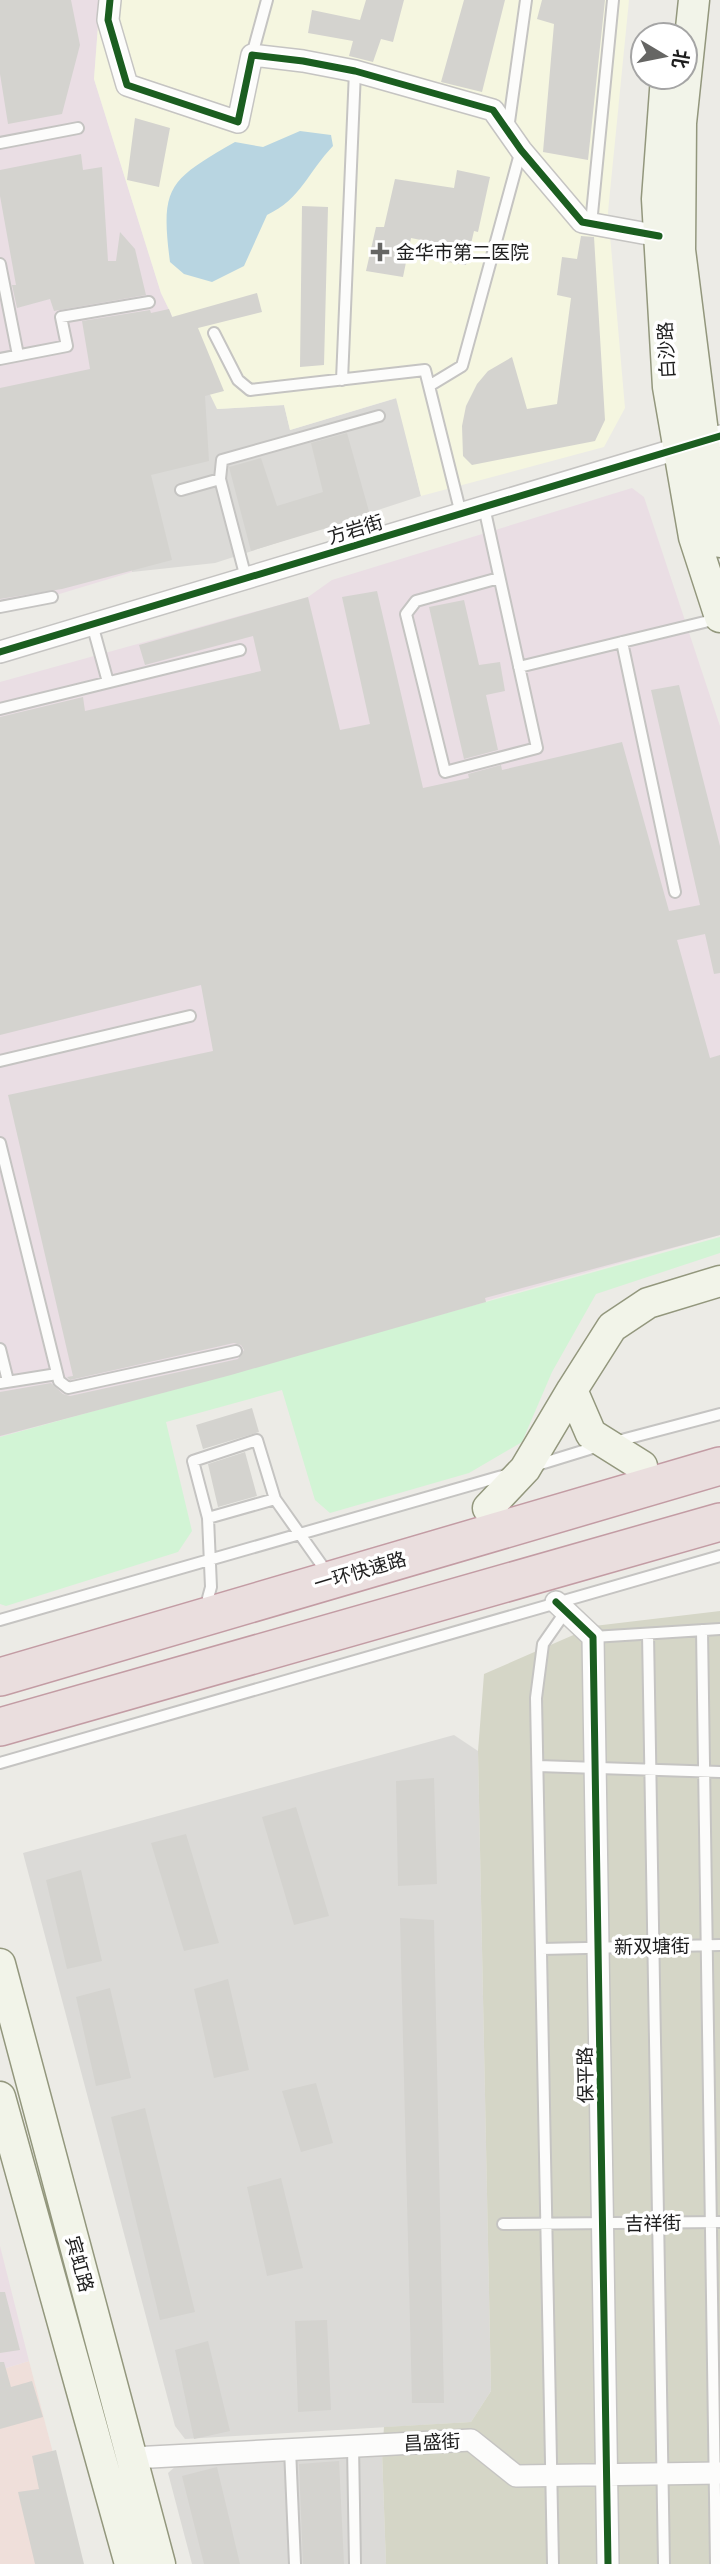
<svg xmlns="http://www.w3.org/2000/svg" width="720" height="2564" viewBox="0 0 720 2564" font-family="'Public Sans','Noto Sans SC',sans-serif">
  <rect width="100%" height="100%" fill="#ecebe6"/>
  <path fill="#dbdad7" d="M204,381L218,409L284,405L290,430L397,398L421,496L215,563L132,572L111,485Z
    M454,1735L478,1751L491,2391L471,2422L185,2439L175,2426L23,1853Z
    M382,2452L386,2564H192L168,2473L177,2465Z"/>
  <path fill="#efdfda" d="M29,2361L82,2564H0V2370Z"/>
  <path fill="#eadee4" d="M0,0H100L94,79L161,293L204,381L111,485L132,572L0,612Z
    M632,488L644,497L720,726V1235L0,1437V682L308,597L332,580Z
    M0,2246L29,2361L0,2370Z"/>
  <path fill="#f5f6e0" d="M100,0H629L608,212L625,408L604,447L421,496L396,398L290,430L284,405L217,409L161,293L94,79Z"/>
  <path fill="#d5d6c7" d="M720,1611V2564H386L382,2452L384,2427L471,2422L491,2391L478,1751L484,1674L594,1626Z"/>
  <path fill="#d2f4d5" d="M720,1237V1253L596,1294L552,1372L522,1442L469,1473L330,1513L315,1500L282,1390L166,1422L192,1531L178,1552L6,1606L0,1604V1437Z"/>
  <path fill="#b8d5e1" d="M300,131L331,135L333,146C308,172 301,199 267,215L244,266L212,282L184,274L170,262C160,186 169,180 235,142L263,147Z"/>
  <path fill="#d4d3cf" d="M0,0H71L80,45L62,114L8,124L0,74Z
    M366,0H404L393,42L381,39L373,62L349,56L353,41L308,33L312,10L360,20Z
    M464,0H505L482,92L441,82Z
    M542,0H605L588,160L543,152L554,24L537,19Z
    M135,118L170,128L159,187L127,180Z
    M81,154L83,170L102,167L108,261H116L120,232L135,249L146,295L54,311L50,299L17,308L12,285H16L0,196V170Z
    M457,170L490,177L478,232L474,231L466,265L436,260L440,244L411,238L403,277L366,271L376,227H384L395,179L454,188Z
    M302,206L328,207L324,365L300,367Z
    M581,236L594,237L605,420L595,441L472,465L463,456L462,426L466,406L477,384L488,371L512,357L527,409L557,404L571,298L557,295L562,257L577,259Z
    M257,293L262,312L198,328L224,391L205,396L209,461L151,475L172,560L62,589L0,599V388L90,369L82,321L150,310L151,313L169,309L172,317Z
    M347,433L370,515L251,551L229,467L261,458L277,506L323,492L311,443Z
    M377,591L423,788L469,778L468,774L501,765L502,770L622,742L669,911L700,905L651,690L679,685L720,846V973L714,974L705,934L677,940L710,1058L720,1055V1235L485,1298L486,1302L231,1375L0,1436V1392L51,1383L63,1394L70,1396L238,1359L244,1350L241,1345L234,1343L70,1380L67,1377L73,1376L8,1095L213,1051L201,985L0,1035V717L83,697L85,711L261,671L253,636L145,665L139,645L308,597L340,730L370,724L342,597Z
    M464,600L479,665L500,662L505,691L486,695L498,750L464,759L429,607Z
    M252,1408L259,1432L203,1449L196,1425Z
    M245,1452L257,1496L218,1507L208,1464Z
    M434,1778L437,1884L398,1886L396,1781Z
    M296,1807L329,1916L294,1925L262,1817Z
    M186,1834L219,1943L184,1951L151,1843Z
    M81,1870L102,1961L67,1969L46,1880Z
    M400,1918L434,1920L444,2403H412Z
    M228,1979L249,2070L214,2078L194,1989Z
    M110,1988L131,2078L96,2086L76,1997Z
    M316,2083L333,2143L301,2152L282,2091Z
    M145,2108L195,2312L160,2320L111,2117Z
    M281,2178L303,2268L267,2276L247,2187Z
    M0,2292H5L20,2350L0,2353Z
    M327,2320L331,2410L298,2412L295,2321Z
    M208,2341L230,2431L194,2439L175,2350Z
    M0,2362H4L11,2387L32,2381L43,2417L0,2429Z
    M56,2450L84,2564H35L18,2492L39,2489L32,2456Z
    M339,2461L344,2564H303L299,2464Z
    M217,2467L240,2564H204L182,2476Z"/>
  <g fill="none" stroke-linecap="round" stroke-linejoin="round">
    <g stroke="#c5c4c2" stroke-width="14">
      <path id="lane" d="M252,55L267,0
        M508,129L526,0
        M0,143L78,128
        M591,224L613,0
        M0,264L18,355
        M214,333L238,380L250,390L425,370L461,514
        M0,359L67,346L61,317L149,302
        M342,380L355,71
        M429,386L462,366L521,150
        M220,479L246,578
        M181,490L220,479L222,460L379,416
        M484,507L537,748L445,772L406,614L416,601L499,578
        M0,607L52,597
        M92,624L108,682
        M622,642L675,892
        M519,667L717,619
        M0,709L240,650
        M0,1061L190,1016
        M0,1143L59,1381L68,1388L236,1351
        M0,1349L8,1381
        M0,1383L57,1374
        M614,1442L720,1414
        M534,1466L599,1446
        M208,1518L193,1461L257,1440L275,1499
        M208,1598L211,1587L208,1518L275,1499L321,1564
        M0,1620L509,1474
        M702,1630L716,2564
        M648,1634L664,2564
        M593,1637L720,1629
        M0,1763L720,1556
        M538,1766L720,1772
        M541,1949L720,1945
        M503,2224L720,2222
        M353,2446L355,2564
        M290,2449L295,2564
        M553,2564L536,1698L543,1644L566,1611"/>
    </g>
    <g stroke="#c5c4c2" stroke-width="24">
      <path id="street" d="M110,0L108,20L127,85L238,122L252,55L303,61L355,71L493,110L521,150L582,222L659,236
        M0,652L720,436
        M556,1602L593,1637L608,2564
        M132,2458L471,2440L516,2476L720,2473"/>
    </g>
    <g stroke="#93977d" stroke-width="33">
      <path id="secondary" d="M694,0L681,123L680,250L715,528L720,542
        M666,77L657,199L668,387L694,537L720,617
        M572,1390L612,1327L648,1303L720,1281
        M488,1508L525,1469L572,1390L591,1434L642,1466
        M0,1964L160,2564
        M0,2097L130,2564"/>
    </g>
    <g stroke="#c39ca4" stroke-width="40">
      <path id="highway" d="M0,1677L720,1466
        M0,1727L720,1522"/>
    </g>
    <use href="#lane" stroke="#fcfcfb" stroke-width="10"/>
    <use href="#street" stroke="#fcfcfb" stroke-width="21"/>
    <use href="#secondary" stroke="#f2f4e9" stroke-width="30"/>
    <use href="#highway" stroke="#eadede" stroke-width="37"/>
    <g stroke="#fff" stroke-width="11">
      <path id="cycleway" d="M110,0L108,20L127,85L238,122L252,55L303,61L355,71L493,110L521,150L582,222L659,236
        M0,652L720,436
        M556,1602L593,1637L608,2564"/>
    </g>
    <use href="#cycleway" stroke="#1b5e20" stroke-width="7"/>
  </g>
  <path fill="#666664" stroke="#fff" stroke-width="2.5" d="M376.5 241.5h7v7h7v7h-7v7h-7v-7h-7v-7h7z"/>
  <g text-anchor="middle" stroke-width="7" stroke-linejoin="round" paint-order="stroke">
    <g font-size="19" fill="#1e1e1e" stroke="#fff" text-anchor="start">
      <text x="396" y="259">金华市第二医院</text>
    </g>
    <g font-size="19" fill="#1e1e1e" stroke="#fff">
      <text transform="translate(666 350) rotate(-93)" y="7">白沙路</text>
      <text transform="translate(355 529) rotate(-17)" y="7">方岩街</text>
      <text transform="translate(360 1571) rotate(-16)" y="7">一环快速路</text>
      <text transform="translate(652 1946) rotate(-1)" y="7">新双塘街</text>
      <text transform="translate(585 2075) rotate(-91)" y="7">保平路</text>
      <text transform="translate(653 2223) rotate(-1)" y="7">吉祥街</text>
      <text transform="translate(80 2264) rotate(75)" y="7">宾虹路</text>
      <text transform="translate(432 2442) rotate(-3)" y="7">昌盛街</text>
    </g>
  </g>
  <g transform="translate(664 56) rotate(100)"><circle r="33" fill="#ffffff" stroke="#a5a5a5" stroke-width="2"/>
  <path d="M0-5L12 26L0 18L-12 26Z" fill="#666664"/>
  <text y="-10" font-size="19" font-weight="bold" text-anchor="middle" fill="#1e1e1e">北</text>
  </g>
</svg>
